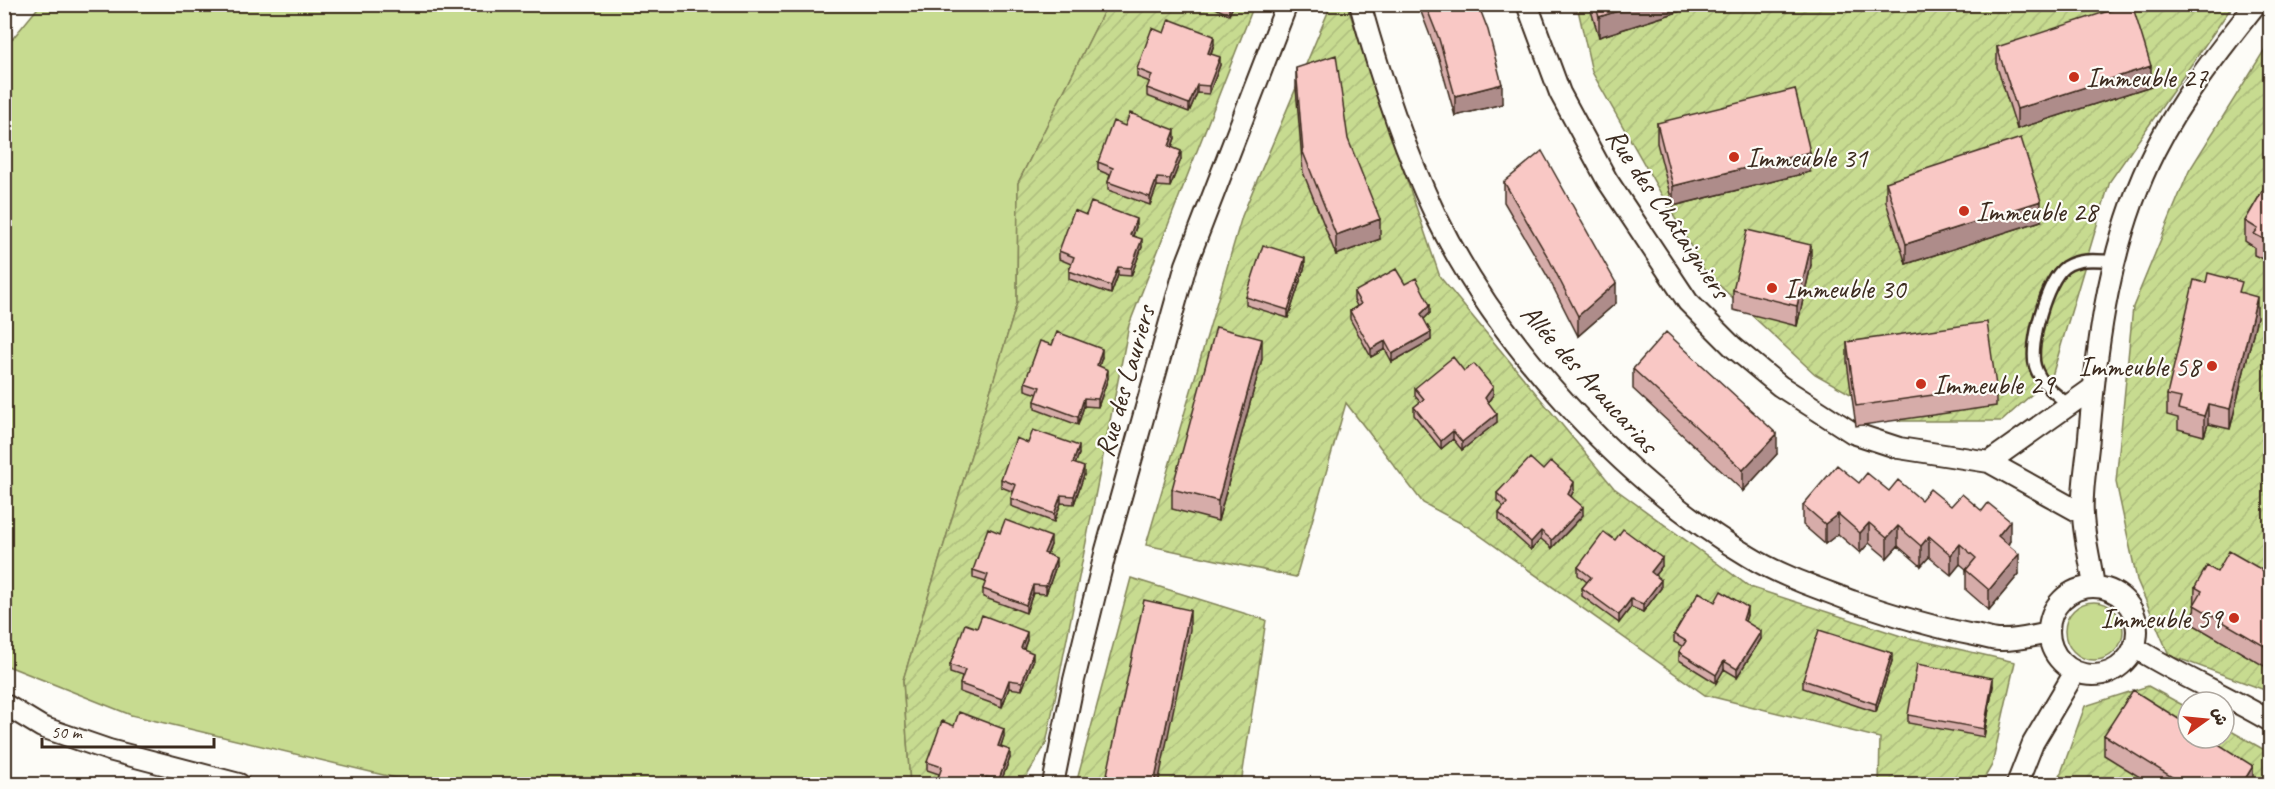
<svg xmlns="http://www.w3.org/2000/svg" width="2275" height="789" viewBox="0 0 2275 789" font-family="Caveat,'Playpen Sans Arabic',sans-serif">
  <defs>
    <pattern id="garden-furrows" width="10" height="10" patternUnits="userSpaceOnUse" patternTransform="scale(1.5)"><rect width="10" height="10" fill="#c7db90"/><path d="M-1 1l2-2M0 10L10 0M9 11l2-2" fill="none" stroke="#acbc7c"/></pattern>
  </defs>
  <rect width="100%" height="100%" fill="#fdfcf7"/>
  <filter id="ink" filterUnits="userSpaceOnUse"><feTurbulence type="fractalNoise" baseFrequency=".0167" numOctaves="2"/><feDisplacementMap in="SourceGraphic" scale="12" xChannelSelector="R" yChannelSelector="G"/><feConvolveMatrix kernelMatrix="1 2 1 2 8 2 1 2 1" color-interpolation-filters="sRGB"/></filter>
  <g filter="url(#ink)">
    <path fill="#c7db90" stroke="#818257" stroke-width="1.5" d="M41,4L1107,5L1018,183L1017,303L903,680L910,784H421L131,715L8,666L4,662V49Z
      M2065 631a29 29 0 1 1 58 0a29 29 0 1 1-58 0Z"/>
    <path fill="url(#garden-furrows)" stroke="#818257" stroke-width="1.5" d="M1107,5H1254L1129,325L1046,744L1022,784H910L903,680L1017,303L1018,183Z
      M1331,5H1347L1440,277L1614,488L1750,587L1901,636L2015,662L1992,765L1981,784H1879L1880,738L1705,695L1468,527L1423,503L1346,403L1296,577L1146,545L1242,216Z
      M1577,5H2233L2110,181L2052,376L2002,421H1898L1815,374L1706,273L1592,72Z
      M2270,41V692L2169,655L2137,580L2116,482L2133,307L2189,171Z
      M1131,578L1266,620L1241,784H1076Z
      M2148,686L2188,708V738H2224V727L2270,753V784H2057L2085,706Z"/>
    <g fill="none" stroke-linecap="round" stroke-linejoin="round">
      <g stroke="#3b2a1e" stroke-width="15">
        <path id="lane" d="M2068,404C2055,394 2040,383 2035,366C2029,345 2046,281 2065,267C2080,257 2099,261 2115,261"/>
      </g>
      <g stroke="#3b2a1e" stroke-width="24">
        <path id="street" d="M1360,4C1380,76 1403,147 1435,214C1498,345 1625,483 1750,557C1781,576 1818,588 1852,601C1893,615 1932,627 1974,635C1982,636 1991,640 1999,640C2015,641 2033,636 2049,633
          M1527,4L1560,93L1607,180L1688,302L1733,347L1780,386L1853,433L1899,448L1989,462L2083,514
          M1989,462L2093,388
          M2049 631a44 44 0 1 1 88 0a44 44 0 1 1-88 0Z
          M2094,587C2091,563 2084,538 2083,515C2081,490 2087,462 2089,437C2097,340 2110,239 2155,150C2182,97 2219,51 2256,4
          M2134,647C2178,675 2226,695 2270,721
          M4,704L42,727L109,750L239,784
          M1053,784L1074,680L1106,550L1186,265L1287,4
          M2017,784L2033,743L2075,672"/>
      </g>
      <use href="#lane" stroke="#fdfcf7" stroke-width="10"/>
      <use href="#street" stroke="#fdfcf7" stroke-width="20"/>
    </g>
    <path fill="#d6aca9" stroke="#3b2a1e" stroke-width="1.5" d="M1208,4H1234L1229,15Z
      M1418,4H1478L1502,104L1455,116L1439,59Z
      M1589,4H1703L1599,37Z
      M1164,33L1214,44L1211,54L1220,65L1209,94L1197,93L1189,112L1147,96V88L1150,82L1137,77V69Z
      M1997,47L2151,86L2017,129L1997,67Z
      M1296,68L1380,239L1336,255L1303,172L1296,88Z
      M1657,123L1810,172L1673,206L1657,143Z
      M1125,126L1175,138L1172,147L1181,159L1170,187L1157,186L1150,205L1108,190V182L1110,175L1098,170V162Z
      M2271,176V263L2254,255V247L2245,241V221Z
      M1504,182L1616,303L1578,336L1549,279L1504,202Z
      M1886,182L2041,221L1906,264L1886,202Z
      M1086,215L1136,227L1133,236L1142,247L1131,276L1118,275L1111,294L1069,279V271L1071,264L1059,259V251Z
      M1811,265L1797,326L1733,310V290Z
      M1305,266L1288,318L1246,305V297Z
      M1405,284L1430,313L1424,319L1431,340L1392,362L1385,349L1371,357L1350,319V311L1357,306L1354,300V292Z
      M2242,293L2257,317L2230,429L2208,424L2204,436L2178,429V418L2167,415V395Z
      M1847,342L1996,386V406L1856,426L1847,362Z
      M1052,345L1102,357L1099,366L1108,378L1098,407L1084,406L1078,425L1035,409V401L1038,394L1025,390V382Z
      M1262,359L1218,521L1172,509V489Z
      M1633,369L1777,454L1743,491L1633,389Z
      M1464,371L1493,395L1488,402L1497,422L1462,450L1453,439L1441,449L1414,415V407L1420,402L1415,396V388Z
      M1028,443L1079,454L1075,464L1084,475L1074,504L1061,503L1054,522L1011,506V498L1014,492L1001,487V479Z
      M1543,470L1574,490L1571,496L1583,515L1552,548L1541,539L1531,550L1499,521V513L1504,507L1497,501V493Z
      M1859,483L1921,500L1951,506L2010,541L2008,545L2019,574L1989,610L1966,590V569L1960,564L1951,575L1929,557L1921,566L1898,546L1887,558L1869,543L1860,553L1838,534L1825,544L1803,525V505Z
      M1000,533L1051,545L1047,554L1056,566L1046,594L1033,593L1026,613L983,597V589L986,582L973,578V570Z
      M1615,540L1662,566L1655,575L1661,588L1643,612L1631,607L1619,623L1582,596V588L1587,582L1578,575V567Z
      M2217,572L2271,575V670L2194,625L2195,587Z
      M1715,602L1747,615L1745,621L1761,639L1737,677L1724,669L1716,683L1679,660V652L1682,646L1674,642V634Z
      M977,628L1027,640L1024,649L1033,661L1022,690L1009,688L1002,707L960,692V684L962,677L950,673V665Z
      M1892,661L1876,712L1803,688V680Z
      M1993,686L1984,737L1908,723V715Z
      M954,726L1004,737L1001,747L1010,758L1000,784H937V781L939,774L927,770V762Z
      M2104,735L2253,784H2151L2104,755Z"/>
    <path fill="#ae8c8a" stroke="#3b2a1e" stroke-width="1.5" d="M1230,4H1234L1229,15V7Z
      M1639,4H1703L1599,37V17Z
      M1214,36V44L1208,61V53Z
      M1220,57V65L1209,94V86Z
      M2151,66V86L2017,129V109Z
      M1502,84V104L1455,116V96Z
      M1197,85V93L1189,112V104Z
      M1175,130V138L1169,154V146Z
      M1181,151V159L1170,187V179Z
      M1810,152V172L1673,206V186Z
      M1157,178V186L1150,205V197Z
      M2041,201V221L1906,264V244Z
      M1136,219V227L1130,243V235Z
      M1380,219V239L1336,255V235Z
      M1142,239V247L1131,276V268Z
      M1811,245V265L1797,326V306Z
      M1305,258V266L1288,318V310Z
      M1118,267V275L1111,294V286Z
      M1616,283V303L1578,336V316Z
      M2257,297V317L2230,429V409Z
      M1430,305V313L1421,322V314Z
      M1431,332V340L1392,362V354Z
      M1262,339V359L1218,521V501Z
      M1385,341V349L1371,357V349Z
      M1102,349V357L1097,373V365Z
      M1108,370V378L1098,407V399Z
      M1493,387V395L1485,406V398Z
      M1084,398V406L1078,425V417Z
      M2208,404V424L2204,436V416Z
      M1497,414V422L1462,450V442Z
      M1453,431V439L1441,449V441Z
      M1777,434V454L1743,491V470Z
      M1079,446V454L1073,471V463Z
      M1084,467V475L1074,504V496Z
      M1574,482V490L1568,502V494Z
      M1061,495V503L1054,522V514Z
      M1583,507V515L1552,548V540Z
      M1838,514V534L1825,544V524Z
      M2010,521V541L1998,557V536Z
      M1869,523V543L1860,553V533Z
      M1898,526V546L1887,558V538Z
      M1541,531V539L1531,550V542Z
      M1929,536V557L1921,566V546Z
      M1051,537V545L1044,561V553Z
      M1960,544V564L1951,575V555Z
      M2019,554V574L1989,610V590Z
      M1056,558V566L1046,594V586Z
      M1662,558V566L1651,580V572Z
      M1661,580V588L1643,612V604Z
      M1033,585V593L1026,613V605Z
      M1631,599V607L1619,623V615Z
      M1747,607V615L1743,628V620Z
      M1190,610V630L1158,784H1154Z
      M1761,631V639L1737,677V669Z
      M1027,632V640L1021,656V648Z
      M1033,653V661L1022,690V682Z
      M1892,653V661L1876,712V704Z
      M1724,661V669L1716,683V675Z
      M1993,678V686L1984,737V729Z
      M1009,680V688L1002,707V699Z
      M1004,729V737L998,754V746Z
      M1010,750V758L1000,784H999V779Z
      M2253,766V784H2242Z"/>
    <path fill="#f9c8c5" stroke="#3b2a1e" stroke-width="1.5" d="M1425,4H1478L1488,30L1502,84L1455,96L1439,39Z
      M1595,4H1639L1599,17Z
      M2130,4H2132L2151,66L2017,109L1997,47Z
      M1169,19L1214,36L1208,53L1220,57L1209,86L1197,85L1189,104L1147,88L1152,75L1137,69L1152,28L1164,33Z
      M1336,55L1348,139L1380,219L1336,235L1303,152L1296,68Z
      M1795,89L1810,152L1673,186L1657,123Z
      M1130,113L1175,130L1169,146L1181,151L1170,179L1157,178L1150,197L1108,182L1113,168L1098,162L1113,121L1125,126Z
      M2021,138L2041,201L1906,244L1886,182Z
      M1542,151L1616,283L1578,316L1549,259L1504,182Z
      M2271,176V243L2254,234L2258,229L2245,221Z
      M1091,202L1136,219L1130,235L1142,239L1131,268L1118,267L1111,286L1069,271L1074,257L1059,251L1074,210L1086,215Z
      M1747,230L1811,245L1797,306L1733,290Z
      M1263,245L1305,258L1288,310L1246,297Z
      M1396,269L1405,284L1416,278L1430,305L1421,314L1431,332L1392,354L1385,341L1371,349L1350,311L1361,304L1354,292Z
      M2208,273L2242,282L2239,292L2257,297L2230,409L2208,404L2204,416L2178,409L2181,398L2167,395L2194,280L2206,283Z
      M1987,322L1996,386L1856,406L1847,342Z
      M1216,327L1262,339L1218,501L1172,489Z
      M1057,332L1102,349L1097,365L1108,370L1098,399L1084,398L1078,417L1035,401L1040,387L1025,382L1040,341L1052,345Z
      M1666,332L1777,434L1743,470L1633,369Z
      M1453,357L1464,371L1474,364L1493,387L1485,398L1497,414L1462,442L1453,431L1441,441L1414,407L1424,399L1415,388Z
      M1033,430L1079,446L1073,463L1084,467L1074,496L1061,495L1054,514L1011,498L1016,485L1001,479L1016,438L1028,443Z
      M1530,458L1543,470L1551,461L1574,482L1568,494L1583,507L1552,540L1541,531L1531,542L1499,513L1507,503L1497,493Z
      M1837,465L1859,483L1867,473L1889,491L1898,480L1921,500L1930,489L1951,506L1962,494L1982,511L1988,503L2010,521L1998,536L2019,554L1989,590L1966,570L1976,558L1960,544L1951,555L1929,536L1921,546L1898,526L1887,538L1869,523L1860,533L1838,514L1825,524L1803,505Z
      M1005,520L1051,537L1044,553L1056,558L1046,586L1033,585L1026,605L983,589L988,575L973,570L988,528L1000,533Z
      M1623,529L1662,558L1651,572L1661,580L1643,604L1631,599L1619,615L1582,588L1591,577L1578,567L1604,532L1615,540Z
      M2229,551L2271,575V650L2194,605L2202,591L2195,587L2207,566L2217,572Z
      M1721,591L1747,607L1743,620L1761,631L1737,669L1724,661L1716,675L1679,652L1686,641L1674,634L1699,592L1715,602Z
      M1144,600L1190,610L1154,784H1105Z
      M982,615L1027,632L1021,648L1033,653L1022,682L1009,680L1002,699L960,684L965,670L950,665L965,624L977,628Z
      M1819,630L1892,653L1876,704L1803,680Z
      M1917,664L1993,678L1984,729L1908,715Z
      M2133,690L2188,725V738H2209L2253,766L2242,784H2183L2104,735Z
      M959,712L1004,729L998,746L1010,750L999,779L986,777L984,784H947L937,781L942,767L927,762L942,721L954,726Z"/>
  </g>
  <g fill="#c8321e" stroke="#fdfcf7" stroke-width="2">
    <circle cx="2074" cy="77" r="6"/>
    <circle cx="1734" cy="157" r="6"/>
    <circle cx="1964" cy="211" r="6"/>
    <circle cx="1772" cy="288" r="6"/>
    <circle cx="2212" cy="366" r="6"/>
    <circle cx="1921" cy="384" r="6"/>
    <circle cx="2234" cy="618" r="6"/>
  </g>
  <g text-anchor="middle" stroke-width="4.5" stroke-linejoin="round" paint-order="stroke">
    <g font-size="28" fill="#3b2a1e" stroke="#fdfcf7" text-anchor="start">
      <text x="2086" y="87">Immeuble 27</text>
      <text x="1746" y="167">Immeuble 31</text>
      <text x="1976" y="221">Immeuble 28</text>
      <text x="1784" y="298">Immeuble 30</text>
      <text x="2200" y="376" text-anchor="end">Immeuble 58</text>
      <text x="1933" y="394">Immeuble 29</text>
      <text x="2222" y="628" text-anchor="end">Immeuble 59</text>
    </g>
    <g font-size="28" fill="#3b2a1e" stroke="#fdfcf7">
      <text transform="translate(1669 213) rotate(56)" y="10">Rue des Châtaigniers</text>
      <text transform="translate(1590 378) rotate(48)" y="10">Allée des Araucarias</text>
      <text transform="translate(1124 381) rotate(-74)" y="10">Rue des Lauriers</text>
    </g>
  </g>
  <rect width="2275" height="789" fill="none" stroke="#fdfcf7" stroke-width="24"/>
  <rect x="12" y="12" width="2251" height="765" fill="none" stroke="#3b2a1e" stroke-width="2" filter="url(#ink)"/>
  <g transform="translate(2206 720) rotate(75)"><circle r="28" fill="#fdfcf7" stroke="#afa8a0" stroke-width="1.5"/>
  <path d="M0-4.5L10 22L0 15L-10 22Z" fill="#c8321e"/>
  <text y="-9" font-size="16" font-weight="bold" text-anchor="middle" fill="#3b2a1e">ش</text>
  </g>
  <path d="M42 738v9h172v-9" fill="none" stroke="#3b2a1e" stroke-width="3"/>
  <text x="51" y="738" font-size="18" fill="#3b2a1e" stroke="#fdfcf7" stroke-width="4.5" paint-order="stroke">50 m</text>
</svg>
